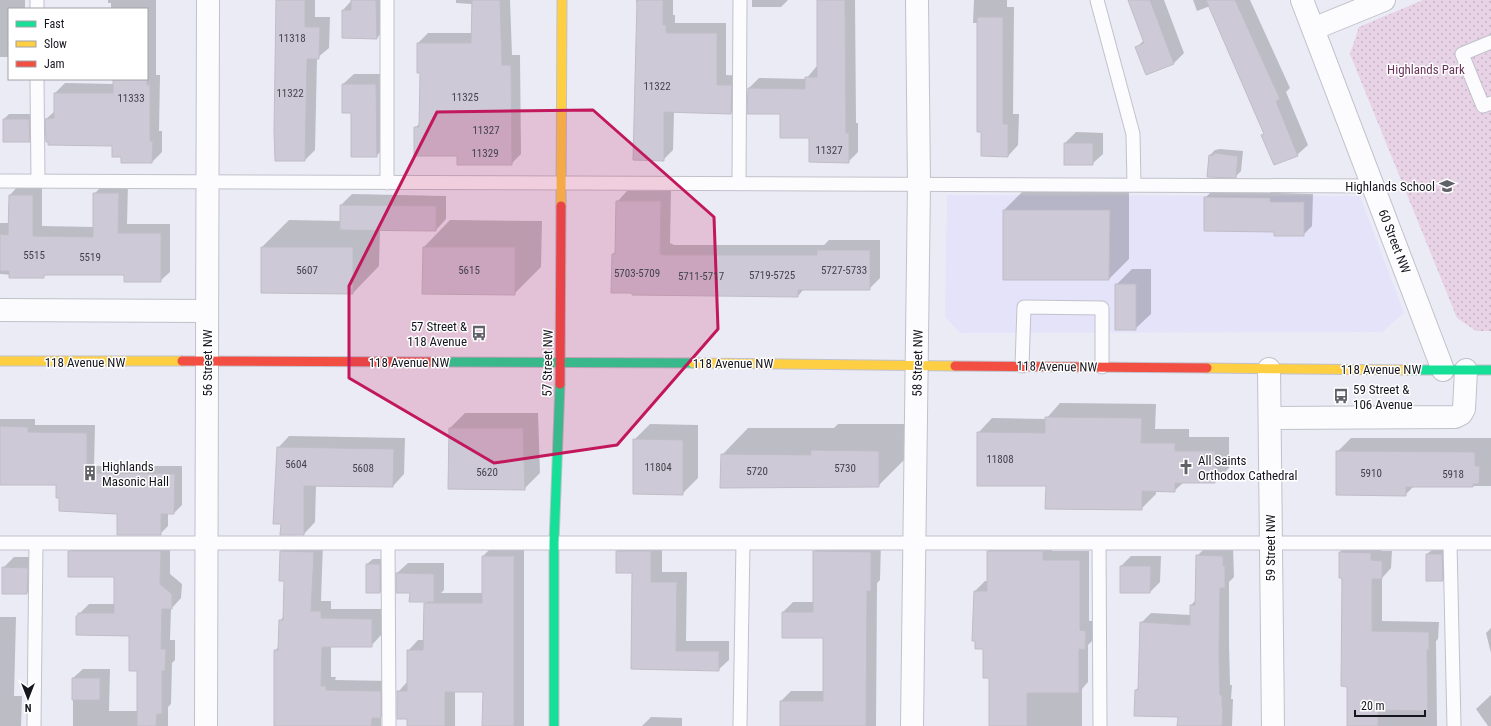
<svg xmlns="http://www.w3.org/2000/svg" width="1491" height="726" viewBox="0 0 1491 726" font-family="'Roboto Condensed',sans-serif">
  <defs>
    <pattern id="park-dots" width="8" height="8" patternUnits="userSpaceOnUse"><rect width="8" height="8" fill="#e7d3e5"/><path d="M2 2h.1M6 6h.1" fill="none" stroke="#c5b4c4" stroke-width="1.8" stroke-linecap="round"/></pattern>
  </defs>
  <rect width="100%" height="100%" fill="#ebebf6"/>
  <path fill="#e4e3fa" d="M947,195L1360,196L1404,313L1382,332L960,333L945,317Z"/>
  <path fill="url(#park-dots)" d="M1423,0H1491V331H1476L1457,318L1350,54L1359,27Z"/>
  <path fill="#0003" d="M0,0H25V9H9V57H0Z
    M108,0H156V75H160L159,131H162V152L152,162L122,156L113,145L46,119L55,111V93L65,83L114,84V79H147V9H111V3H108Z
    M277,0H315V17H330L329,48L317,58L315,150L305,160Z
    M352,0H387V27L377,38L343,10Z
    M456,0H510L512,55H520L521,154L511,164L415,128L420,123L421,72L418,43L428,33H472V4L456,3Z
    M636,0H673V15H675V23H726V75L741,76V103L731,113L674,112L673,150L663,160Z
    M752,0H788L781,7H752Z
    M818,0H855L856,123H858V152L848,162L810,137L749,88L759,78L806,79L816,67H818Z
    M974,0H1007V7H1014L1013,114H1019L1018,145L1008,156L978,23H973Z
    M1129,0H1164L1184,53L1174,63L1137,47L1144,40Z
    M1193,0H1250L1290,88L1286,92L1308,145L1297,155L1263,135L1265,133L1210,6L1197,11Z
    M354,74H386L387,145L376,156L352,112L343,84Z
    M9,114H34V136L29,141L4,119Z
    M1076,132L1103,133V154L1092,164H1065V143Z
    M1220,149L1243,151L1241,171L1236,176L1210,155L1215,150Z
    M104,184H128L127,224H170V272L160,281L125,274H47L43,277L0,274V223H10V195L19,185L42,186V226L94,227V194Z
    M1214,189L1278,190V193L1313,194L1312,226L1303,235L1275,231L1205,198Z
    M1024,190L1129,191V259L1109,279L1004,210Z
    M627,191H671L670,243L674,245H824L829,240H880V278L869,289H804L798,296L612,292L613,254L616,251L617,202Z
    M352,194L446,196V219L436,230L380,229L379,266L353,293L262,292V247L289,220L341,221V205Z
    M450,220L542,221L541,267L514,294L423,293L424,247Z
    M1132,269H1151V314L1135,329L1116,285Z
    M1060,403L1156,404L1155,429H1189V437H1229V468L1215,482H1184L1174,491H1156V494L1141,509L1047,485L978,433L992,418L1046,419Z
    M465,413H538L540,473L524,489L450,428Z
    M0,419H35V425H95L94,466H182V505L174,513H168V526L160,534L118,513L60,497L57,484H0Z
    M650,424L698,425V478L682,494L634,440Z
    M838,424H905V459L878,486L722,455L748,428H834Z
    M289,436L405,438L404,474L393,486L316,485L315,522L304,534L278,448Z
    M1351,438H1491V486H1414L1405,495L1337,452Z
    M291,541L323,542L321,601H331V609H382L381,635L371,646H331V677H336L335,680L391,681V707L381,717V726H275V651L279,646L280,621L284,616L285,580L281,551Z
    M628,541H662V572H687L686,641H729V660L718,670L632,668L633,572L617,551Z
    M79,542H170V574L182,584L181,598L171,609L170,640H175V660L172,663L171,704L168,707V726H73V678L83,669H110L109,711H138V670L130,635L77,634V616L89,604H115V576L69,552Z
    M825,542H881L880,580L877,583L876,726H781V701L791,691H824V637L783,612L793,602H814V552Z
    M998,542H1052V551H1089V621H1095L1094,639L1088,645V682L1082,689V726H990V677L975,591L985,581H988V551Z
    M1350,542L1381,543V551H1392L1391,568L1382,578V621L1439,622L1438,639L1436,641L1437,726H1348V686L1340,552Z
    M493,546H524V726H483L484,691H455V726H408V718L398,692L408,681V651L418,640H425V604L428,601L411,592L397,573L408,563H444V590L441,593H483V556Z
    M1207,546H1233L1234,577L1229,582V644L1230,685H1232L1231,699H1233L1232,726H1190L1172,706L1136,690L1139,687L1141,623L1151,613L1191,615V605L1196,600L1197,556Z
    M1433,549H1447L1448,575L1442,580L1427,554Z
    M1131,556H1161L1160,582L1150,592L1121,566Z
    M14,557H38V582L27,593L3,568Z
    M373,559H385V586L380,592L367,564Z
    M0,617H16L14,696H22L21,726H0Z
    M1491,628V653L1486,633Z
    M1491,695V726H1488L1476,709Z
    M651,717L682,718V726H642Z"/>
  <path fill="#cec9d7" stroke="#c0bdc6" d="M276,0H305V27H320L319,59H307V62L305,161H275L274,131Z
    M351,0H376L377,39L342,38V10H351Z
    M472,0H500L502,65H511L512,165H457V156H414V127H419L420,73H417V43H471Z
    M637,0H663V25H666V33H717V85H732L731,114L664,112V161L633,160Z
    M817,0H845L846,133H849V163L809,162V138H780V114H747L748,88L805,89V77H817Z
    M1128,0H1150L1174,64L1146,75L1135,47L1144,43Z
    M1206,0H1235L1280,99L1276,101L1298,156L1274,165L1261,135L1264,134Z
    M977,17H1003V124H1008V157L981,156V132H977Z
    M113,79H147V85H150V141H153L152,163H121V157H112V146L48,145V142H46L45,119L54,118V93H113Z
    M342,84H376L377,157H351V113H342Z
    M3,119H29L30,142H3Z
    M1064,143H1093V165H1064Z
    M1214,153L1238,156L1236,178L1207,177L1209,155H1214Z
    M93,193H119L118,233H161V282H124V275H44V278H9V271H0V234L8,235L9,195H33V236L93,237Z
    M1204,197L1270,198V202H1304V236H1274V232L1204,231Z
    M616,201H661L660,254L663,255H817V250H870V290H798V297L632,295V293H611L612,254H615Z
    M340,205L436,206V231L340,230Z
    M1003,210H1110L1109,280H1003Z
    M261,247H353V294L261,293Z
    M423,247H515V295L422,294Z
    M1115,284H1136V330H1115Z
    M1045,417L1142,418L1141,443H1175V451H1215V483H1175V492L1142,491V510L1045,509L1046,486H977V432L1045,433Z
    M0,426L28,427V432L87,433V473L175,474L174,514H161V535H117V514L59,511V498H56V485H0Z
    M449,428H523L525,490L448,489Z
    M633,439L683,440V495L633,494Z
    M277,447L394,449L393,487L304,486V535H280L281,524H273Z
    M811,450L879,451V487L720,488L721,454L811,455Z
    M1336,451L1475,452V466H1480L1479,484H1473V487H1406V496L1336,495Z
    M68,551H161L160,584L172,594V609H162L161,649H166L165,671H162V714H157L156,726H137V671H129V636L76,635V616H78V613H114V577H68Z
    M280,551L314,552L311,611H321V618L372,619V647H322L321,686H326V690L381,691V718H372L371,726H274V650H278L279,620H283L284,581H279Z
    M616,551H651V582H677L676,651H719V671L631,669L632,573H616Z
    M813,551L871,552V591H867L866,726H780V701H823V638H782V612H813Z
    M987,551H1043V560H1080V630L1086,631L1085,650L1079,649V693H1027V726H989V678H983V649H975V641H972L974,591H987Z
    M1339,552L1371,553V560L1382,561V579H1372V631L1429,632V650H1427L1428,711L1378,710V726H1347V687L1341,686L1342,578H1339Z
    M1426,554H1442L1443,581H1426Z
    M1196,555L1223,556V566H1225V588H1220L1219,654L1220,695H1222V708H1223L1222,726H1177L1178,717L1134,716L1135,690H1138L1140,622L1190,625V605H1195Z
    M482,556H514V726H482L483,692H445V726H407V719H397V691H407V650H423L424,603H482Z
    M366,564H380V593H366Z
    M1120,566H1151L1150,593H1120Z
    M2,567L28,568L27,594H2Z
    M396,573L434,574V602H409L410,593H396Z
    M72,678H100V700H72Z"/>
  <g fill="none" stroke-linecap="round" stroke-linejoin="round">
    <g stroke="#c1c1cb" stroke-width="15">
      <path id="lane" d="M37,0V9
        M1097,0L1133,134L1134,185
        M1491,42L1462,54L1483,106L1491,103
        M37,79L38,181
        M0,181L1374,186
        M387,183V0
        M739,184L740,0
        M1022,366L1024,307L1102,308V367
        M0,543H1491
        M388,543L389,726
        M1099,543L1100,726
        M1450,543L1454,726
        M34,726L36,543
        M740,726L743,543"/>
    </g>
    <g stroke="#c1c1cb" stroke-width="24">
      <path id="street" d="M1302,0L1443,370
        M1313,29L1384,0
        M0,310L207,311
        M1269,369L1273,726
        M1270,418L1455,417L1461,414L1464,409L1466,370
        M206,726L208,0
        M912,726L919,184L917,0"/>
    </g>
    <g stroke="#c1c1cb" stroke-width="11">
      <path id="fast" d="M441,362L693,363
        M1408,370H1491
        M554,726V543L560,384"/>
    </g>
    <g stroke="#c1c1cb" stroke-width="11">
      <path id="slow" d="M561,206L562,0
        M0,361H182
        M693,363L955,366
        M1207,368L1408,370"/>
    </g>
    <g stroke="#c1c1cb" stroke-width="11">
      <path id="jam" d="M182,361L441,362
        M955,366L1207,368
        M560,384L561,206"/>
    </g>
    <use href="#lane" stroke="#fcfcfe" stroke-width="13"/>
    <use href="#street" stroke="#fcfcfe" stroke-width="22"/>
    <use href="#fast" stroke="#16e098" stroke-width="9"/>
    <use href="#slow" stroke="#ffcf43" stroke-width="9"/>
    <use href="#jam" stroke="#f24e42" stroke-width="9"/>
  </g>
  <path fill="#c2185b" fill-opacity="0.2" stroke="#c2185b" stroke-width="3" stroke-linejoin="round" d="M593,110L714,217L718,329L617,445L494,463L349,378V286L437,112Z"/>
  <defs>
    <g id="school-bare" transform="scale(1.2)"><path d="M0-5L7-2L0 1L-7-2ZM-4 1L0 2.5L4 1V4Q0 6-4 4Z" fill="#61616a" stroke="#fff" stroke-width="2.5" paint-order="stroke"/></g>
    <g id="bus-bare" transform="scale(1.2)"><path d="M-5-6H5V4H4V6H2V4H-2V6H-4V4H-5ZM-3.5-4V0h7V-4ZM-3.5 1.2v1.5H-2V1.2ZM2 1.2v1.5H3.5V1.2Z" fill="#61616a" stroke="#fff" stroke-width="2.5" paint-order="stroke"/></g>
    <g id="church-bare" transform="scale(1.2)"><path d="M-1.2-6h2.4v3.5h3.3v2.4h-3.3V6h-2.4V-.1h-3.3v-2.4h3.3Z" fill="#61616a" stroke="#fff" stroke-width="2.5" paint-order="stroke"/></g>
    <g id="building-bare" transform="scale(1.2)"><path d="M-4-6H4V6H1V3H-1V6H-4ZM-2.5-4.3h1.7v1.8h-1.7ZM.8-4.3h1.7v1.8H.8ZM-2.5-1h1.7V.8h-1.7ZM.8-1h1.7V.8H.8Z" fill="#61616a" stroke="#fff" stroke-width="2.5" paint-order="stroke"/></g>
  </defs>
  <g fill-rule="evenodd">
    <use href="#school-bare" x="1447" y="186"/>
    <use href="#bus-bare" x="479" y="333"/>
    <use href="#bus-bare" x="1341" y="396"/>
    <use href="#church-bare" x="1186" y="467"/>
    <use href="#building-bare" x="90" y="473"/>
  </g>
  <g text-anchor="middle" stroke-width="3" stroke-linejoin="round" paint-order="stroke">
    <g font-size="11" fill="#44434d">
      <text x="292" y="42">11318</text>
      <text x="657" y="90">11322</text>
      <text x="290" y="97">11322</text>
      <text x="465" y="101">11325</text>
      <text x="131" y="102">11333</text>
      <text x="486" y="134">11327</text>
      <text x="829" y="154">11327</text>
      <text x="485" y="157">11329</text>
      <text x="34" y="259">5515</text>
      <text x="90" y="261">5519</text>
      <text x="307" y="274">5607</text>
      <text x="469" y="274">5615</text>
      <text x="844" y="274">5727-5733</text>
      <text x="637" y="277">5703-5709</text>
      <text x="772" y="279">5719-5725</text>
      <text x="701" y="280">5711-5717</text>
      <text x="1000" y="463">11808</text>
      <text x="296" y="468">5604</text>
      <text x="658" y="471">11804</text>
      <text x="363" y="472">5608</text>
      <text x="845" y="472">5730</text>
      <text x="757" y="475">5720</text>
      <text x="487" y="476">5620</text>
      <text x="1371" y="477">5910</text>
      <text x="1453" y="478">5918</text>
    </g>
    <g font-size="13" fill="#6a345c" stroke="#fff">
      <text x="1426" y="74">Highlands Park</text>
    </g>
    <g font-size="13" fill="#16161f" stroke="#fff" text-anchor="start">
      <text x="1435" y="191" text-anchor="end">Highlands School</text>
      <text x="467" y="331" text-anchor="end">57 Street &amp;<tspan x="467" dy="15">118 Avenue</tspan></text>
      <text x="1353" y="394">59 Street &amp;<tspan x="1353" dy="15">106 Avenue</tspan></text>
      <text x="1198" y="465">All Saints<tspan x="1198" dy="15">Orthodox Cathedral</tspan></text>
      <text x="102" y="471">Highlands<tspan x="102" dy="15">Masonic Hall</tspan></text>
    </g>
    <g font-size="13" fill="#16161f" stroke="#fff">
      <text transform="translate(1395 241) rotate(69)" y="5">60 Street NW</text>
      <text x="85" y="367">118 Avenue NW</text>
      <text x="409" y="367">118 Avenue NW</text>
      <text transform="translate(207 363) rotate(-90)" y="5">56 Street NW</text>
      <text transform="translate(547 363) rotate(-89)" y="5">57 Street NW</text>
      <text x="733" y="368">118 Avenue NW</text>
      <text transform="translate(917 363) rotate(-89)" y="5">58 Street NW</text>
      <text transform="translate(1057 366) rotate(1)" y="5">118 Avenue NW</text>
      <text x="1381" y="374">118 Avenue NW</text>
      <text transform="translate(1270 548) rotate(-90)" y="5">59 Street NW</text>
    </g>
  </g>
  <rect x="8" y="8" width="140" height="72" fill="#ffffff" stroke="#a2a2a5"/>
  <rect x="16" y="21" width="20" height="6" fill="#16e098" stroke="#a2a2a5"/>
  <text x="44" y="28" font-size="12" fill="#16161f">Fast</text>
  <rect x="16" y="41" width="20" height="6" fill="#ffcf43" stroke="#a2a2a5"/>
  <text x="44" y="48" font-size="12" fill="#16161f">Slow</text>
  <rect x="16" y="61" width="20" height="6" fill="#f24e42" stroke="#a2a2a5"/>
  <text x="44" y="68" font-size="12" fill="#16161f">Jam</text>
  <g transform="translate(28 698) rotate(180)" stroke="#ffffff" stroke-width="3" paint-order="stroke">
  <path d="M0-3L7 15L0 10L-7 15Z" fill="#16161f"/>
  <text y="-6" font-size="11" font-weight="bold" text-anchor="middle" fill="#16161f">N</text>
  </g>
  <path d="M1355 710v6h70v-6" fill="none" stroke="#16161f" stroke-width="2"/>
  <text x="1361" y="710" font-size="12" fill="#16161f" stroke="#ffffff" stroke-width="3" paint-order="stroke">20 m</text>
</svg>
